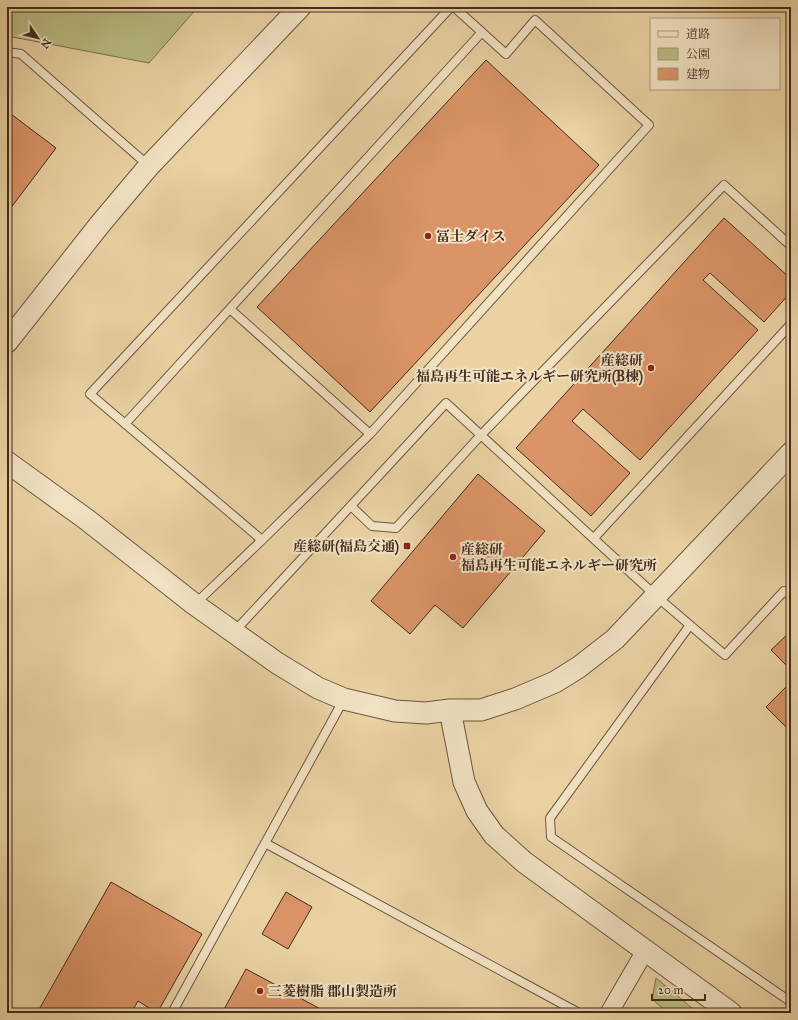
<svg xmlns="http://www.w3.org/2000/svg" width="798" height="1020" viewBox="0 0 798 1020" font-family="'IM FELL Great Primer','Noto Serif JP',serif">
  <rect width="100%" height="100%" fill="#ead2a3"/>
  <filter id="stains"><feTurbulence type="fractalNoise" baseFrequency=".005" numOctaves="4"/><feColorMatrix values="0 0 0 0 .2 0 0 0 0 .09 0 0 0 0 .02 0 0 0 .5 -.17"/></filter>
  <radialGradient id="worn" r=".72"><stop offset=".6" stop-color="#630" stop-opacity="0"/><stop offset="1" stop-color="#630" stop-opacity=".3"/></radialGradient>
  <path fill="#b9bb84" stroke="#7e7352" d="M7,7H198L149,63L7,36Z
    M656,978L698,1013H668L652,999Z"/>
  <path fill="#da9467" stroke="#432b1f" d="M486,60L599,165L370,412L257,307Z
    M7,111L56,148L7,213Z
    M724,218L791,279V292L764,322L710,273L703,280L758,330L640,460L583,409L572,421L630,473L591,516L516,448Z
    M478,474L545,531L463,628L435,605L410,634L371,601Z
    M791,631V670L771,650Z
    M791,682V732L766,707Z
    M111,882L202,934L157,1013L138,1001L131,1013H37Z
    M286,892L312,907L288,949L262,934Z
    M246,969L328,1013H222Z"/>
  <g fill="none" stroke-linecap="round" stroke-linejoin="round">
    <g stroke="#6d5540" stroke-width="10">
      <path id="service" d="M7,52L21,54L149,166
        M230,309L370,434
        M125,424L482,32
        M351,506L372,526L396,528L481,435L724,185L791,246
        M594,538L791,324
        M262,540L90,394L451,7
        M195,604L262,540L370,434L649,125L535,20L506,54L454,7
        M690,625L550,818L551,837L791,1002
        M234,632L446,403L656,596L725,655L784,591L791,597
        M265,843L579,1013
        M172,1013L344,699"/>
    </g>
    <g stroke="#6d5540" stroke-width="19">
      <path id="minor" d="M609,1013L645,951"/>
    </g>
    <g stroke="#6d5540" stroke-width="23">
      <path id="tertiary" d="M7,342L101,223L149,166L300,7
        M7,462L86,519L194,604L277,663L318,688L344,699L395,711L426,713L450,710H481L515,699L555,682L579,667L615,639L791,453
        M450,710L464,782L477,811L494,835L524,862L731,1013"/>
    </g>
    <use href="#service" stroke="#f1e2c3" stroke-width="8"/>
    <use href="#minor" stroke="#f1e2c3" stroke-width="17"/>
    <use href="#tertiary" stroke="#f1e2c3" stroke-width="21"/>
  </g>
  <g fill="#8f2418" stroke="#f1e2c3" stroke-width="1.5">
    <circle cx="428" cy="236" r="4"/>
    <circle cx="651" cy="368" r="4"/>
    <rect x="403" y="542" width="8" height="8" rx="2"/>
    <circle cx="453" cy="557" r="4"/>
    <circle cx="260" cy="991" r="4"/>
  </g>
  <g text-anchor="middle" stroke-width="4" stroke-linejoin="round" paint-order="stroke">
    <g font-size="14" font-weight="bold" fill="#432b1f" stroke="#f1e2c3" text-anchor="start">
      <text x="436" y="241">冨士ダイス</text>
      <text x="643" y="365" text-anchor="end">産総研<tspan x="643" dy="16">福島再生可能エネルギー研究所(B棟)</tspan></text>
      <text x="399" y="551" text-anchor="end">産総研(福島交通)</text>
      <text x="461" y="554">産総研<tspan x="461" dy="16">福島再生可能エネルギー研究所</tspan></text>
      <text x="268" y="996">三菱樹脂 郡山製造所</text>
    </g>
  </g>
  <rect width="798" height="1020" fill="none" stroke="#ead2a3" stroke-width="24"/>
  <rect x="8" y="8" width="782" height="1004" fill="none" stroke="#432b1f" stroke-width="2"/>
  <rect x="12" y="12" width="774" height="996" fill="none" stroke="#432b1f"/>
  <rect x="650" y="18" width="130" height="72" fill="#f1e2c3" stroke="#ab9981"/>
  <rect x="658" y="31" width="20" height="6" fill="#f1e2c3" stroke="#ab9981"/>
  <text x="686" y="38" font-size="12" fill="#432b1f">道路</text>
  <rect x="658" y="48" width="20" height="12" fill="#b9bb84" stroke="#ab9981"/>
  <text x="686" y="58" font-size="12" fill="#432b1f">公園</text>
  <rect x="658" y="68" width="20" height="12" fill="#da9467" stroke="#ab9981"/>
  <text x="686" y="78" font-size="12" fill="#432b1f">建物</text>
  <g transform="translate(38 38) rotate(125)" stroke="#f1e2c3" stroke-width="3" paint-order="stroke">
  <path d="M0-3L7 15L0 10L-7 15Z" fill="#432b1f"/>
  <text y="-6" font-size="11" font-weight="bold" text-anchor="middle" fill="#432b1f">N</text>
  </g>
  <path d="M652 994v6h53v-6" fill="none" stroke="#432b1f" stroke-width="2"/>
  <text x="658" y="994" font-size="12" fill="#432b1f" stroke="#f1e2c3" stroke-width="3" paint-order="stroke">20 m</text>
  <rect width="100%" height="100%" filter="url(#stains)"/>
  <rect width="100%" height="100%" fill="url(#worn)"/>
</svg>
